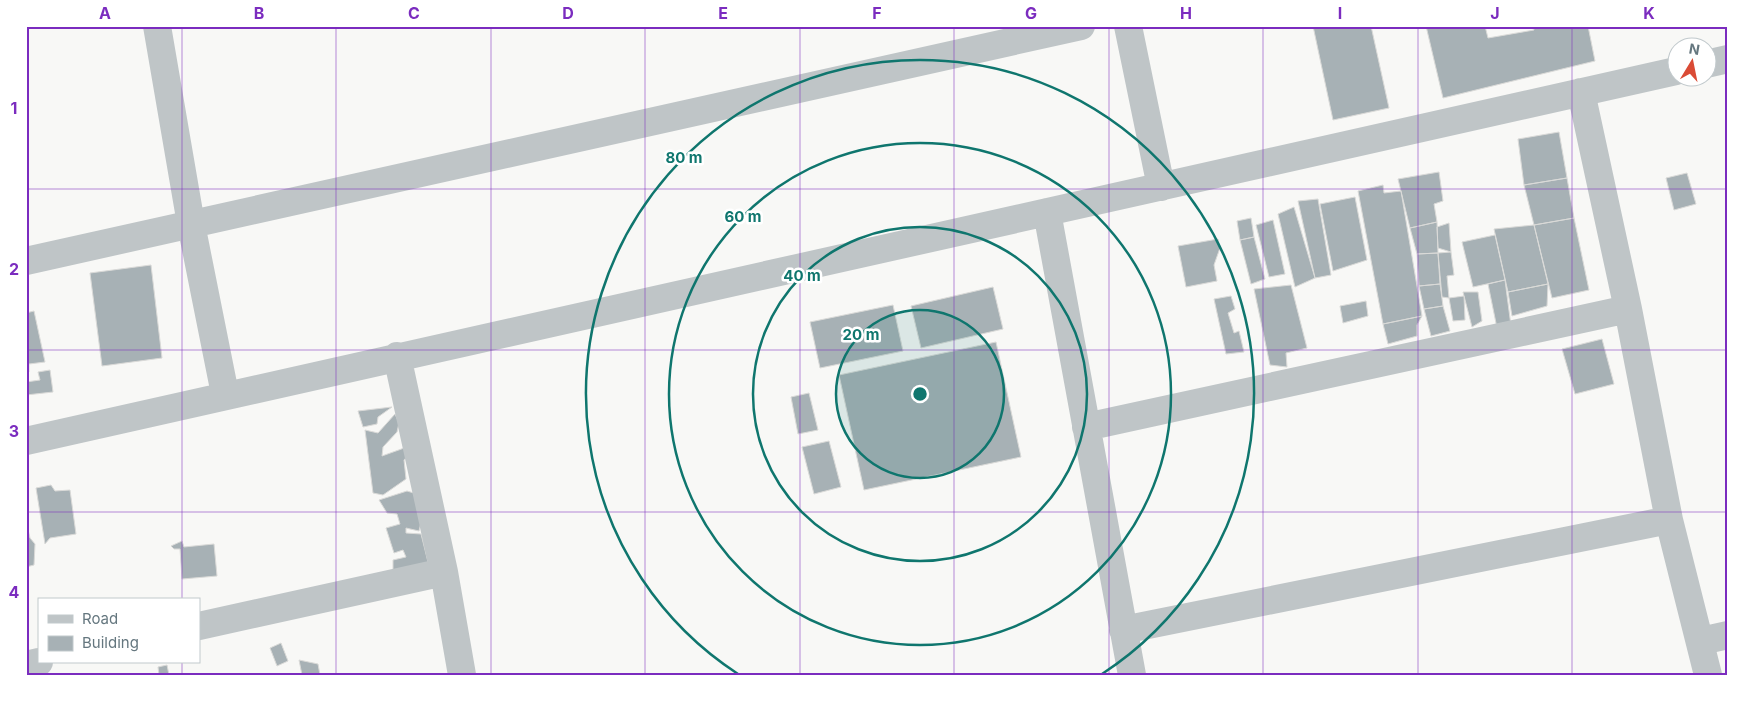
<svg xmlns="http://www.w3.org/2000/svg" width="1754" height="701" viewBox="0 0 1754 701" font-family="Inter,sans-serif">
  <rect width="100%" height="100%" fill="#f8f8f6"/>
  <path fill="#a7b1b5" stroke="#dadad8" d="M1313,26H1371L1389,108L1333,120Z
    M1426,26H1485L1488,38L1534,30L1533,26H1588L1595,61L1443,98Z
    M1559,132L1567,178L1524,185L1518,139Z
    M1439,172L1443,201L1434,204L1437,222L1410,228L1398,179Z
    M1687,173L1696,204L1674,210L1666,178Z
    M1567,178L1574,218L1534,225L1524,185Z
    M1383,185L1384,193L1401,191L1422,316L1383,324L1358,191Z
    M1355,197L1367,260L1333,271L1320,204Z
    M1318,199L1331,275L1315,278L1298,201Z
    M1294,207L1315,278L1295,287L1278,214Z
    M1251,218L1254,237L1240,240L1237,221Z
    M1574,218L1589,290L1552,298L1534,225Z
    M1273,220L1285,274L1269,277L1256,225Z
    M1437,222L1438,253L1417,254L1410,228Z
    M1449,223L1451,252L1438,248L1437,227Z
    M1534,225L1548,284L1508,292L1494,229Z
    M1495,235L1505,280L1473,287L1462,242Z
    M1254,237L1265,279L1251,284L1240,240Z
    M1218,239L1220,248L1214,265L1217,281L1186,287L1178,246Z
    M1451,252L1454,275L1447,276L1449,298L1442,297L1438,253Z
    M1438,253L1440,284L1419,286L1417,254Z
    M151,265L162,358L102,366L90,273Z
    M1505,280L1511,326L1497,328L1488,284Z
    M1440,284L1443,306L1424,309L1419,286Z
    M1548,284L1547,306L1512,316L1508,292Z
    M1291,285L1307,348L1286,353L1287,367L1270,365L1254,289Z
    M993,287L1003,329L921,348L911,306Z
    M1463,292H1478L1482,321L1472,327Z
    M1231,296L1235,309L1228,313L1234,333L1239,331L1244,352L1226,354L1214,299Z
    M1464,296L1465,320L1453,321L1449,298Z
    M1366,301L1368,316L1343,323L1340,306Z
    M893,305L903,351L820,368L810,322Z
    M1443,306L1450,331L1431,336L1424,309Z
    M34,311L45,362L29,364V372H26V313Z
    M1422,316L1417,325V336L1388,344L1383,324Z
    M1602,339L1614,384L1575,394L1562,349Z
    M996,342L1021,457L864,490L839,375Z
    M50,370L53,392L26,395V382L40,380L38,372Z
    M809,393L818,430L798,434L791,397Z
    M392,407L378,417L377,424L363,427L358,411Z
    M395,414L399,423L397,432L383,447L382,456L407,447L411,452L404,460L406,479L383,495L373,493L365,430L378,433Z
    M829,441L841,487L814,494L802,447Z
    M51,485L55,491L70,490L76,534L50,538L45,544L36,488Z
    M407,491L417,494L423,514L419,531L406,528V533L421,534L430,570L393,575V560L406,557L403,550L394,553L386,528L400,524L397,514L387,513L379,500Z
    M26,521L30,538L35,544L34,565L26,567Z
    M182,541L184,547L214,544L217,576L182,579L180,549H174L171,546Z
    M281,643L288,661L277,666L270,648Z
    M299,660L318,664L320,675H302Z
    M167,665L169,675H159L158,667Z"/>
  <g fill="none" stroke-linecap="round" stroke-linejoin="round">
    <path stroke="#bfc5c7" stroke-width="28" d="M157,26L191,224L225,394
      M1128,26L1161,187
      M1706,64L1728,59
      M1581,92L1628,309L1669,520L1708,675
      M1047,212L1132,675
      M26,261L1081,26
      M397,356L444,572L462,675
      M1086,427L1628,309
      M26,441L1676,71
      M199,626L444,572
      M1123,630L1669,520
      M1701,641L1728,635
      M26,665L39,662"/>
  </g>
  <path fill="none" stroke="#7b2cbf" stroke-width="1" stroke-opacity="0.55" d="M182,26V600M336,26V675M491,26V675M645,26V675M800,26V675M954,26V675M1109,26V675M1263,26V675M1418,26V675M1572,26V675M26,189H1728M26,350H1728M26,512H1728M182,662V675"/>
  <circle cx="920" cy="394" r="84" fill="#0f766e" fill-opacity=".12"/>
  <g fill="none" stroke="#0f766e" stroke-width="2.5">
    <circle cx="920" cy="394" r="84"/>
    <circle cx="920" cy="394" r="167"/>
    <circle cx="920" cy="394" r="251"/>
    <path d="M738 674A334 334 0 1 1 1102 674"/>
  </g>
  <circle cx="920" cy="394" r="8" fill="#0f766e" stroke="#fff" stroke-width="2.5"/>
  <g font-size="15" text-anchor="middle" font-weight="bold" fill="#0f766e" stroke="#fff" stroke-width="5" stroke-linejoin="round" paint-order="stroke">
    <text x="684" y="163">80 m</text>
    <text x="743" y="222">60 m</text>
    <text x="802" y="281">40 m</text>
    <text x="861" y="340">20 m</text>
  </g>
  <rect width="1754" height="701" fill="none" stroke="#ffffff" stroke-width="55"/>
  <rect x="38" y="598" width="162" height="65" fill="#ffffff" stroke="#c1c9cc"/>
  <rect x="48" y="615" width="25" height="8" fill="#bfc5c7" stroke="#c1c9cc"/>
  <text x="82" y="624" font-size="15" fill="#65777f">Road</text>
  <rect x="48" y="636" width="25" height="15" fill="#a7b1b5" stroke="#c1c9cc"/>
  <text x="82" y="648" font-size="15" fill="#65777f">Building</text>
  <g transform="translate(1692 62) rotate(10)"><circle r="24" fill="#ffffff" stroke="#c1c9cc"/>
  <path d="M0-4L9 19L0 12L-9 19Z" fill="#da4b35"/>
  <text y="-8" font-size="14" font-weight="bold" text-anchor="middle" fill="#65777f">N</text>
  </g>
  <rect x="28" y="28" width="1698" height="646" fill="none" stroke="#7b2cbf" stroke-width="2"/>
  <g font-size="16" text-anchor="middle" font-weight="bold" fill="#7b2cbf">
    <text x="105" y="19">A</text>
    <text x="259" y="19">B</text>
    <text x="414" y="19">C</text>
    <text x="568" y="19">D</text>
    <text x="723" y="19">E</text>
    <text x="877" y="19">F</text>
    <text x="1031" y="19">G</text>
    <text x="1186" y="19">H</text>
    <text x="1340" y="19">I</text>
    <text x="1495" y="19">J</text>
    <text x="1649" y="19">K</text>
    <text x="14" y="114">1</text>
    <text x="14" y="275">2</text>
    <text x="14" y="437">3</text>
    <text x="14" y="598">4</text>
  </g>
</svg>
